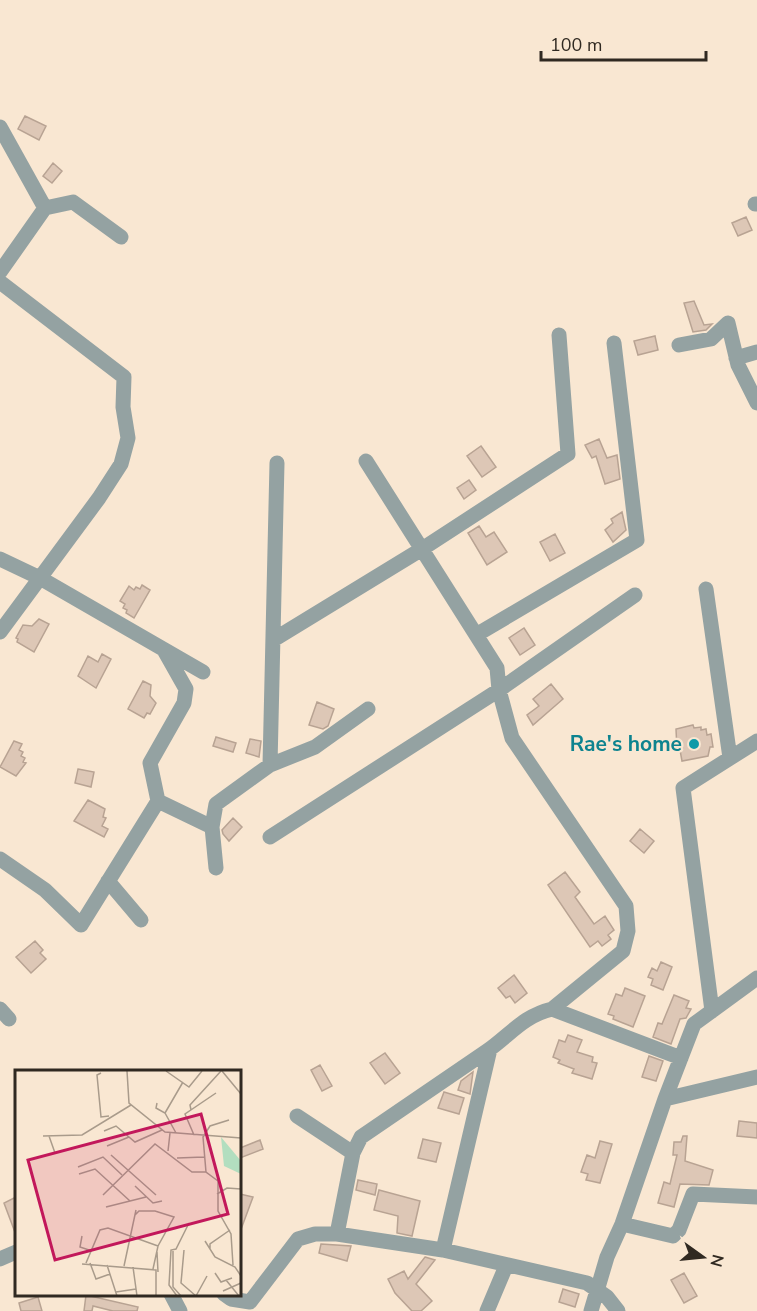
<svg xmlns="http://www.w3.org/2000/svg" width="757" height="1311" viewBox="0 0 757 1311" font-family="'Nunito Sans',sans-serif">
  <rect width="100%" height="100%" fill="#f9e7d2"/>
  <path fill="#ddc7b6" stroke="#b8a393" stroke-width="1.5" d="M25,116L46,126L39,140L18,129Z
    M53,163L62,171L52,183L43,176Z
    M746,217L752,230L738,236L732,223Z
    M694,301L704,325L712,324L706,330L693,332L684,303Z
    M655,336L658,350L638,355L634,341Z
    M599,439L607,458L617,455L620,479L605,484L596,456L592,458L585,445Z
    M481,446L496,467L482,477L467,456Z
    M469,480L476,490L464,499L457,488Z
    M622,512L626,530L613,542L605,530L613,523L611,519Z
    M479,526L486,537L494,532L507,552L487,565L468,533Z
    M555,534L565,553L550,561L540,542Z
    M142,585L150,590L134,618L126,613L127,610L123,608L125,604L120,601L129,586L134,590L136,587L140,589Z
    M39,619L49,624L34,652L17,642L18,639L16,638L23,625L32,626Z
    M524,628L535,645L520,655L509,638Z
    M102,654L111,659L96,688L78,676L88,656L98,662Z
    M143,681L151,685L150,696L156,703L150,714L147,713L144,718L128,709Z
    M551,684L563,699L533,725L527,715L539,706L533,699Z
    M317,702L334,709L328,726L323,729L309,725Z
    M693,725L694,728L701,727V730L706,729L707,735L711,734L713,747H710L708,756L682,761L680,750H677L676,729Z
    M216,737L236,743L233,752L213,746Z
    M250,739L261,741L259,757L246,753Z
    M14,741L22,744L19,750L23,752L21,756L25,758L23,762L26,763L16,776L0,767Z
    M78,769L94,772L91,787L75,783Z
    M88,800L105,809L103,817L106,818L102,826L108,829L104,837L74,821Z
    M233,818L242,827L229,841L223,834L222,830Z
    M640,829L654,841L644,853L630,841Z
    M565,872L580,892L575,897L594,924L605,916L614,930L608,935L611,939L602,946L598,941L590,947L548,885Z
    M35,941L43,950L40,953L46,959L31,973L16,957Z
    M661,962L672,967L663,990L651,985L653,979L648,977L652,968L657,971Z
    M514,975L527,993L515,1003L510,996L506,998L498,988Z
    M625,988L645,996L633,1027L613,1019L614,1016L608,1014L616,994L622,996Z
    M674,995L689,1001L686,1008L691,1009L686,1018L680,1019L671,1044L653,1037L658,1023L662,1024Z
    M568,1035L582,1040L577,1052L593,1057L592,1062L597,1063L592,1079L572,1073L574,1069L558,1063L560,1060L553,1057L559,1040L565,1042Z
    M385,1053L400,1073L385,1084L370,1063Z
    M649,1056L663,1061L656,1081L642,1077Z
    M320,1065L332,1086L322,1091L311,1070Z
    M473,1072L470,1094L458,1090L461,1081Z
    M444,1092L464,1098L459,1114L438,1108Z
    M739,1121L757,1123V1138L737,1136Z
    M683,1136H687L685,1161L713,1170L709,1185L680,1184L674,1207L658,1203L664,1182L670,1184L677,1155H673L674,1142H681Z
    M423,1139L441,1143L436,1162L418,1158Z
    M260,1140L263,1149L240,1158V1148Z
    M600,1141L612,1144L600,1183L586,1180L588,1174L581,1172L587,1155L595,1158Z
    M358,1180L377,1184L375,1195L356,1190Z
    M379,1190L420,1201L412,1236L397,1233L398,1216L374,1210Z
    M240,1194L253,1197L240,1232Z
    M16,1197V1235L4,1203Z
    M321,1244L351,1246L347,1261L319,1253Z
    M425,1257L435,1260L416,1284L432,1301L421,1311H412L395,1293L388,1279L404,1271L408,1279Z
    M684,1273L697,1296L684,1303L671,1280Z
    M563,1289L579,1294L575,1307L559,1302Z
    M86,1295L138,1307L137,1311H113L93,1306L92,1311H84Z
    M38,1297L42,1311H21L19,1303Z"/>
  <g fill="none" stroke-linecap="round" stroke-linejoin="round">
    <path stroke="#94a2a2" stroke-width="15" d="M0,127L45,208
      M755,204H757
      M0,272L45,208L73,202L121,237
      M0,282L124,377L123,407L128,438L121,464L99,498L0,632
      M679,345L711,339L728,323L738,365L757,403
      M736,358L757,352
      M0,559L40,578L203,672
      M706,589L730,758
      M476,635L637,540L614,343
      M273,640L422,549L568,454L559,335
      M270,765L277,463
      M158,801L212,827
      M270,837L499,690L635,595
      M0,859L45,890L81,925L158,801L150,763L184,703L186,689L164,650
      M216,868L212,827L216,804L270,765L315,747L368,709
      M108,881L141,920
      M0,1009L9,1019
      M552,1009L681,1058
      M712,1011L683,788L757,741
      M665,1099L757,1077
      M297,1116L353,1153
      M622,1224L673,1236L679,1230L693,1194L757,1197
      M337,1234L353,1153L361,1137C403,1108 445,1080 487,1051C510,1035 523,1016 552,1009L623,951L628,931L626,906L512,738L499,690L497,668L366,461
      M443,1250L490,1049
      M0,1259L16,1252
      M171,1294L180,1311
      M224,1294L231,1299L250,1302L298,1239L315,1234H337L443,1250L587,1283L607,1297L618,1311
      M487,1311L506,1266
      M591,1311L607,1257L622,1224L665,1099L694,1024L757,978"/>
  </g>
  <circle fill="#0f9aa8" stroke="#f9e7d2" stroke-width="2" cx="694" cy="744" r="6"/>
  <g text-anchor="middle" stroke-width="4.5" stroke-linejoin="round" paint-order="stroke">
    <g font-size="21" font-weight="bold" fill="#0d838f" stroke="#f9e7d2" text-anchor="end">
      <text x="682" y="751">Rae's home</text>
    </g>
  </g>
  <g transform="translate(15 1070)">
    <rect width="226" height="226" fill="#f9e7d2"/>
    <path d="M206,67L226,91V104L209,96Z" fill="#b2debf"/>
    <path fill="none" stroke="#a99b8b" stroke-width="1.5" d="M112,1L114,33L150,62L226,68M151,1L174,17L187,1M207,1L226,24M86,3L82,5L86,47L94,46M142,33L141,38L150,43L161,63M176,40L175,35L206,1M150,43L168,12M214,50L195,56L188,67L191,102L203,111V141L216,164L218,195M89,61L101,56L120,72L147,60M179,65L170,44L201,23M28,66L67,65L116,35M34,66L40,83M92,76L114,67M153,81L155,63M96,85L141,125M162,88L189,87M63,97L88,87L107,105M64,104L80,99L115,131M120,116L138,133L147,131M202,124L212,118L226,119M88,125L140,74L177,102H191M91,137L131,127M120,145L124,141H140L159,147L143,176L138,199M67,166L65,177L77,181M190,171L200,187L220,197L226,206M195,179V174L215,160M169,180L166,213L181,226M158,181V217L166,226M142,182L143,202M71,193L85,160L93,158L143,176M75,193L81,209L95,204M67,194L141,200V226M92,195L102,226M109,196L121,140M118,197L122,226M200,203L206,212L217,208M211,210L224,226M208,221L226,213M101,222L121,219M162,226L154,215L156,180L161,179L174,153M181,226L192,206"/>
    <path fill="#c2185b" fill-opacity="0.15" stroke="#c2185b" stroke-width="3" d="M186,44L213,144L40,190L13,90Z"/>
    <rect width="226" height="226" fill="none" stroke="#302921" stroke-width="3"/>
  </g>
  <g transform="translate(703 1257) rotate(105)" stroke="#f9e7d2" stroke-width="4.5" paint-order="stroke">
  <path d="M0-4.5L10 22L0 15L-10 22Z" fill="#302921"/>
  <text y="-9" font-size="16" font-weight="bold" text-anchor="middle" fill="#302921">N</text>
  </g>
  <path d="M541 51v9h165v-9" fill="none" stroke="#302921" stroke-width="3"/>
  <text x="550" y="51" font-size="18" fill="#302921" stroke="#f9e7d2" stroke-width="4.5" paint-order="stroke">100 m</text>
</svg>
